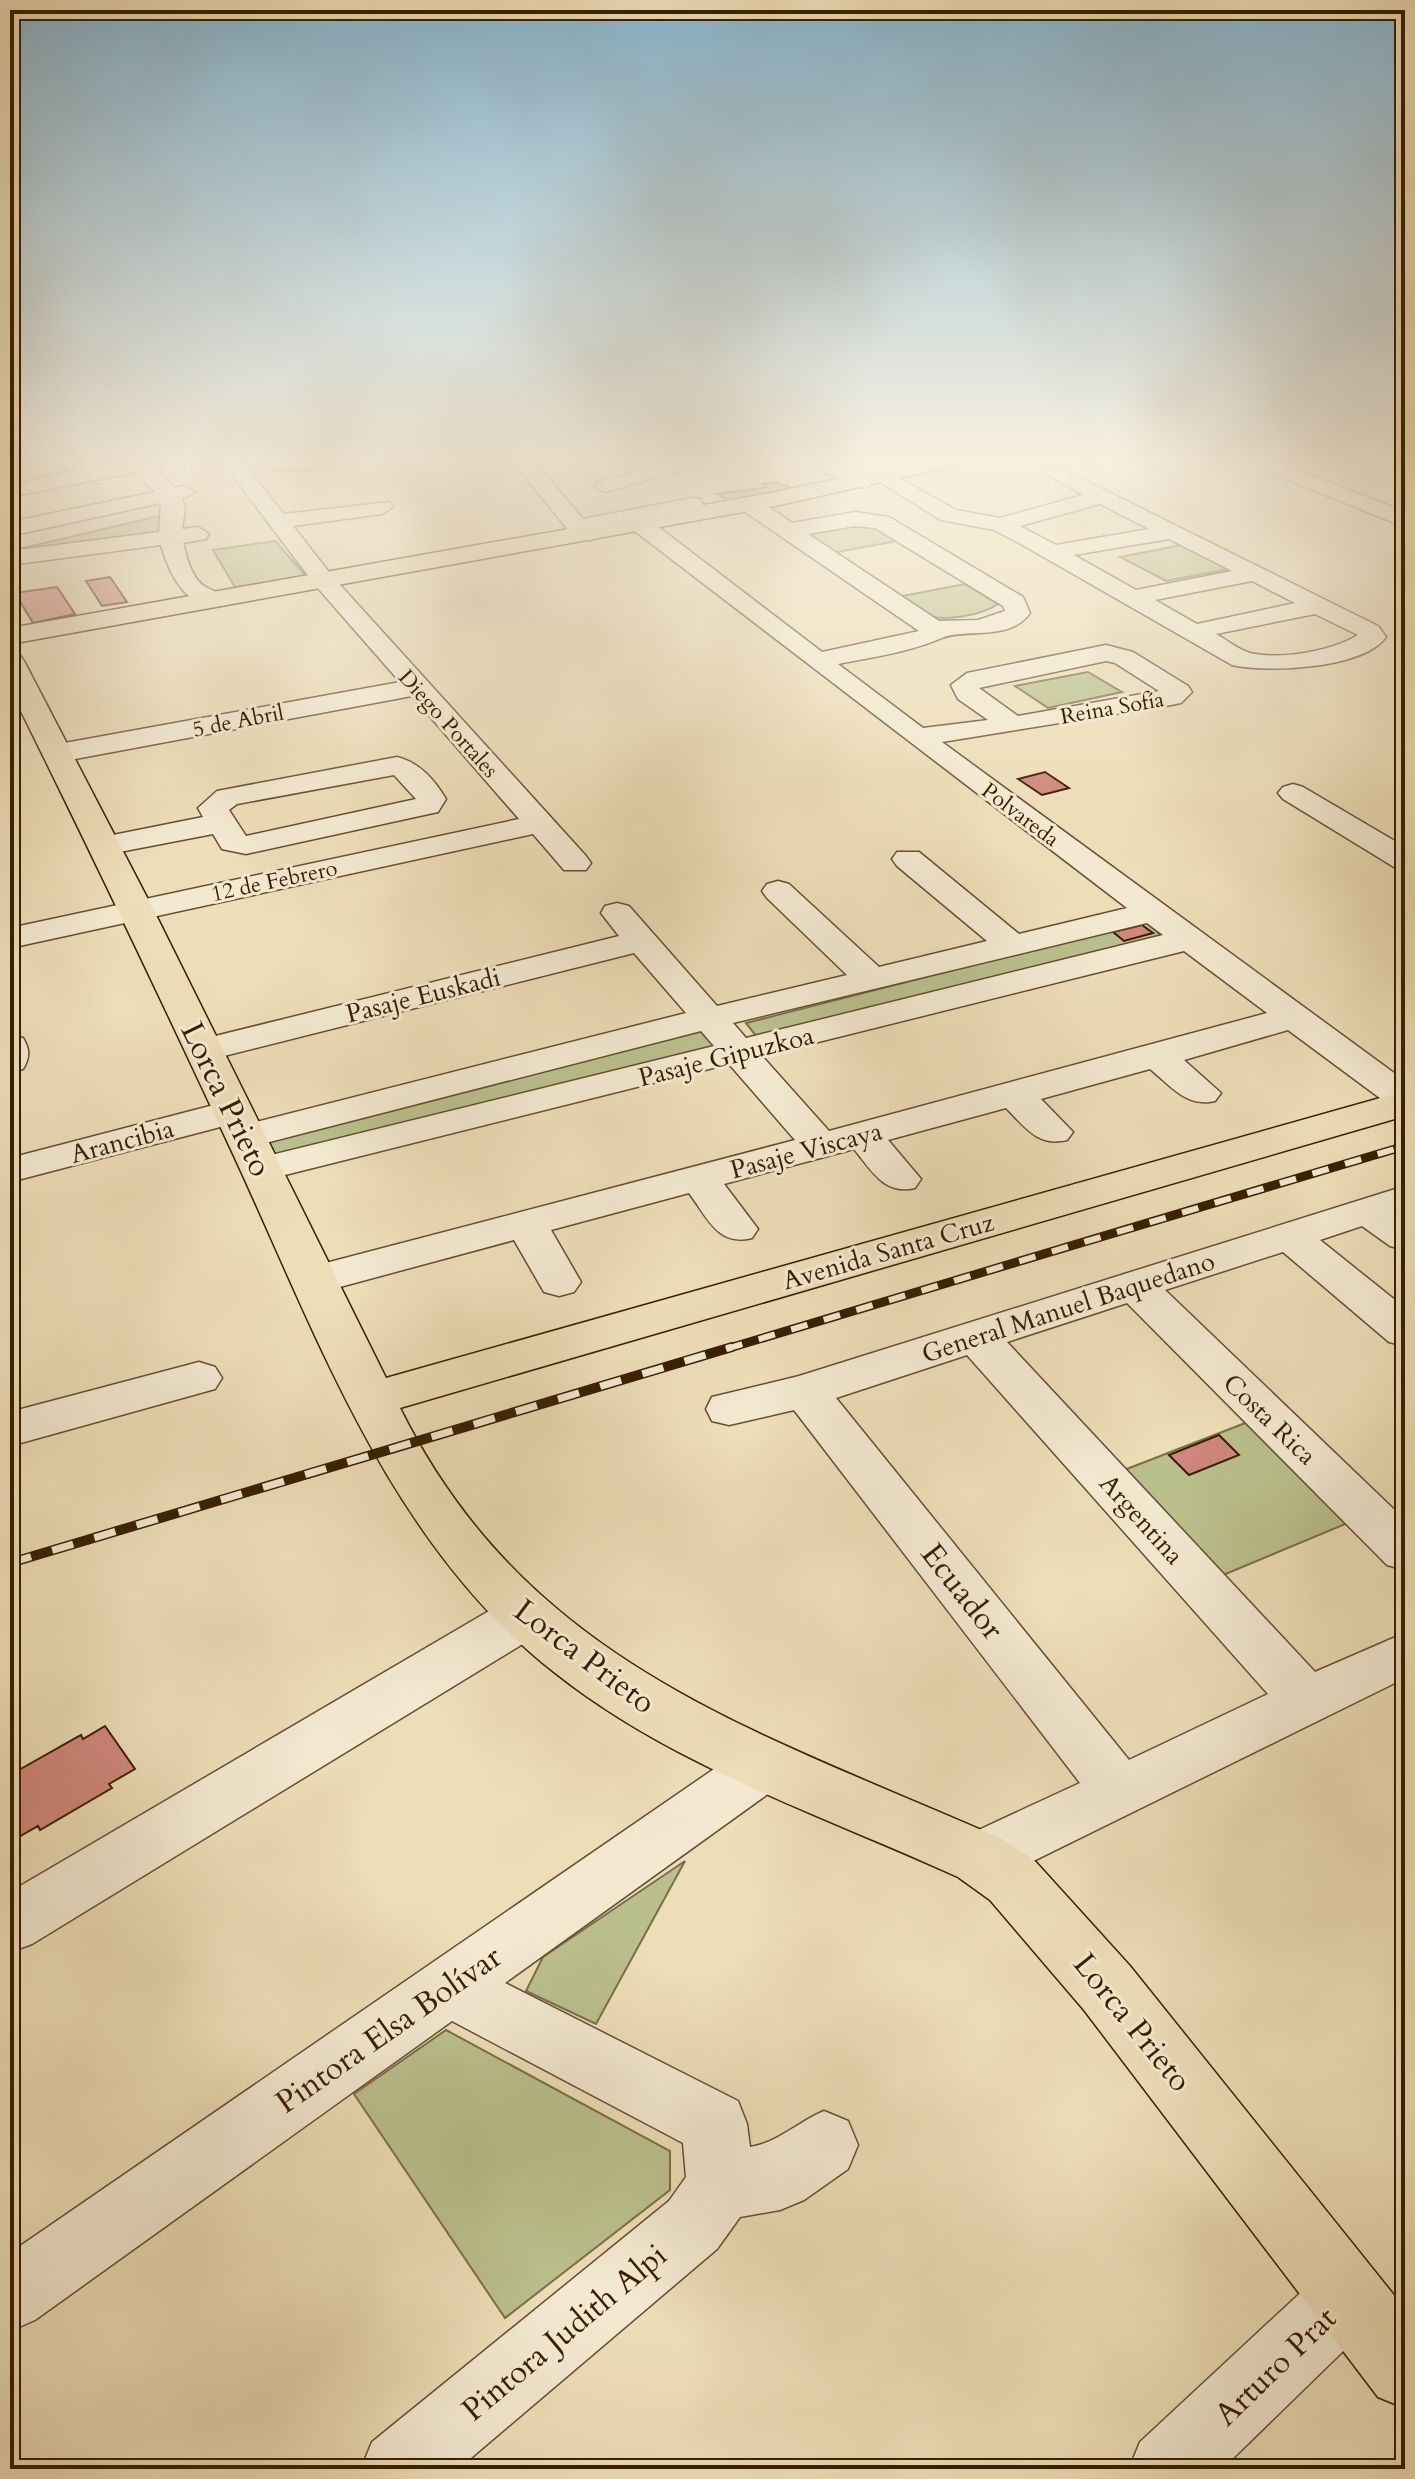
<svg xmlns="http://www.w3.org/2000/svg" width="1415" height="2479" viewBox="0 0 1415 2479" font-family="Cardo,serif">
  <rect width="100%" height="100%" fill="#edddb8"/>
  <filter id="stains"><feTurbulence type="fractalNoise" baseFrequency=".0025" numOctaves="4"/><feColorMatrix values="0 0 0 0 .2 0 0 0 0 .09 0 0 0 0 .02 0 0 0 .5 -.17"/></filter>
  <radialGradient id="worn" r=".72"><stop offset=".6" stop-color="#630" stop-opacity="0"/><stop offset="1" stop-color="#630" stop-opacity=".3"/></radialGradient>
  <path fill="#bac08d" stroke="#796f48" stroke-width="2" d="M164,515L159,532L10,552V551Z
    M851,524L869,525L897,541L832,553L806,537L811,531Z
    M275,541L308,578L236,589L213,550Z
    M1187,544L1235,568L1166,581L1120,557Z
    M965,584L998,604C982,615 943,623 924,614C915,610 906,603 897,597Z
    M1088,672L1122,692L1048,708L1015,686Z
    M1145,921L1165,939L761,1042L746,1023Z
    M710,1018L740,1053L261,1169L246,1136Z
    M1248,1422L1350,1522L1216,1578L1119,1472Z
    M685,1861L596,2024L526,1991L543,1957Z
    M446,2030L670,2151V2190L505,2318L354,2094Z"/>
  <path fill="#d0877d" stroke="#381e02" stroke-width="2" d="M777,482L791,488L730,501L717,494L767,487L762,484Z
    M110,577L127,602L102,606L86,581Z
    M57,587L75,614L33,623L15,593Z
    M1045,772L1069,788L1042,795L1018,779Z
    M1142,925L1153,933L1124,941L1113,932Z
    M1219,1435L1239,1455L1189,1475L1169,1455Z
    M105,1726L135,1769L109,1784L112,1788L40,1830L38,1826L10,1842V1775L81,1735L83,1739Z"/>
  <g fill="none" stroke-linecap="round" stroke-linejoin="round">
    <g stroke="#654e30" stroke-width="3">
      <path id="minor" d="M126,459H167L165,465L156,468L175,488L184,486L195,492L182,499L185,508L182,529L198,527L209,534L206,539L183,543C187,557 191,577 204,586C213,592 222,592 228,600L225,605C188,614 169,574 161,545L10,565V551L159,532L161,503L10,536V522L155,492L136,472L10,497V485Z
        M220,459H240L284,514L390,502L393,507L382,514L293,526L332,576L586,856L591,863L586,870H564L533,834L10,948V928L519,819L412,696L59,762L49,759L45,753L49,747L59,744L400,682L316,586Z
        M259,459H357C343,474 279,472 259,467L256,463Z
        M511,459H532L583,519L692,498L700,499L703,504L700,509L648,519L822,652L919,631L741,509L738,504L741,499H757L792,523L855,512L889,517L1023,597L1030,613C1010,642 964,628 942,638C910,652 873,657 838,664L923,728L988,720L958,699L951,685L967,673L1106,645L1133,652L1188,686L1192,692L1181,703L1171,705L942,742L1405,1081V1110L1392,1107L1288,1030L1184,1060L1221,1093L1215,1101C1187,1108 1171,1086 1150,1069L1041,1099L1073,1132L1067,1140C1038,1147 1025,1127 1006,1108L888,1140L921,1179L915,1188C884,1195 872,1171 854,1149L724,1184L758,1229L752,1238C718,1247 707,1217 689,1193L551,1230L581,1282L574,1292L559,1296L544,1292L514,1240L314,1294L299,1290L292,1280L299,1270L795,1140L729,1064L261,1181L247,1177L241,1169L247,1161L714,1046L701,1031L246,1148L232,1144L226,1136L232,1128L686,1013L634,953L204,1061L191,1058L186,1050L191,1042L619,936L601,913L605,906L617,903L629,906L717,1006L847,975L767,898L762,891L767,884L778,881L789,884L879,967L987,941L897,866L892,859L897,852H919L1019,934L1127,908L632,529L630,523L592,530L595,535L592,540H576ZM855,526L875,528L1003,606L1005,611L978,620L939,621L808,534ZM1106,661L1115,663L1159,691L1018,716L979,688ZM1147,923L1163,935L746,1038L733,1023ZM1184,951L1267,1013L829,1131L762,1056Z
        M642,459H733L730,463L673,473L605,492L594,486L598,482L652,468Z
        M795,459H822L850,470L898,459H934L931,463L890,473L956,510L1000,518L1083,495L1045,473L1048,469H1062L1378,626L1386,637C1363,669 1267,673 1232,665L1021,544L994,530L941,520L872,477L870,486L863,488ZM1100,504L1149,529L1056,545L1020,526ZM1169,539L1232,571L1136,590L1074,555ZM1252,581L1295,603L1197,624L1155,600ZM1315,614L1358,635C1332,651 1281,660 1250,653C1239,650 1227,640 1216,634Z
        M1243,459H1270L1405,512V527L1246,463Z
        M397,757C420,763 434,779 446,799L438,812L246,854L222,849L213,834L104,855L93,853L88,846L93,839L203,817L198,808L217,791ZM394,775L416,799L246,836L229,810L237,804Z
        M1293,784L1303,787L1405,847V869L1394,867L1283,799L1278,793L1283,787Z
        M10,1035L23,1038C30,1049 30,1058 23,1069L10,1072Z
        M233,1100L247,1104L252,1112L247,1120L10,1182V1158Z
        M1405,1186V1213L1400,1214L1405,1217V1250L1390,1246L1362,1226L1320,1240L1405,1308V1346L1389,1342L1283,1252L1165,1290L1405,1520V1570L1387,1565L1127,1303L1007,1342L1315,1672L1405,1633V1678L1001,1877L980,1884L959,1877L950,1858L959,1839L1080,1783L794,1410L729,1425L712,1421L706,1409L712,1397L799,1376ZM967,1355L1268,1694L1129,1760L836,1398Z
        M199,1362L215,1367L222,1378L215,1389L10,1446V1412Z
        M525,1595L544,1601L551,1616L544,1631L32,1944L10,1952V1892L506,1601Z
        M766,1740L786,1747L794,1764L786,1781L505,1983L738,2101L747,2124L750,2147C777,2143 798,2122 824,2111L848,2121L858,2145L848,2169L804,2200L780,2210L740,2217L717,2249L458,2469H361L372,2442L669,2201L686,2177L683,2143L452,2021L35,2320L10,2331V2253L746,1747Z
        M1349,2260L1374,2271L1385,2296L1374,2321L1222,2469H1129L1140,2442L1324,2271Z"/>
    </g>
    <g stroke="#381e02" stroke-width="3">
      <path id="major" d="M929,459H968L957,465L771,507L10,644V628L771,493Z
        M10,653L20,655L24,661L153,909L386,1378L1405,1091V1116L400,1408C528,1666 758,1731 1002,1839L1034,1860L1130,1966L1405,2309V2408L1378,2397L1084,2010L990,1900L958,1877C822,1815 672,1766 554,1672C390,1543 319,1340 234,1156C161,999 87,844 10,689Z"/>
    </g>
    <use href="#minor" fill="#f3e9d1" fill-rule="evenodd"/>
    <use href="#major" fill="#edddb8" fill-rule="evenodd"/>
    <g stroke="#381e02" stroke-width="9">
      <path id="rail-far1" d="M726,1349L1405,1146"/>
    </g>
    <g stroke="#381e02" stroke-width="10">
      <path id="rail" d="M10,1563L732,1347"/>
    </g>
    <use href="#rail-far1" stroke="#f3e9d1" stroke-width="6" stroke-dasharray="17" stroke-linecap="butt"/>
    <use href="#rail" stroke="#f3e9d1" stroke-width="7" stroke-dasharray="22" stroke-linecap="butt"/>
  </g>
  <linearGradient id="sky" x2="0" y2="1"><stop stop-color="#88b7d2"/><stop offset="0.57" stop-color="#f7f0df"/><stop offset="1" stop-color="#f7f0df" stop-opacity="0"/></linearGradient>
  <rect width="1415" height="806" fill="url(#sky)"/>
  <g text-anchor="middle" stroke-width="6" stroke-linejoin="round" paint-order="stroke">
    <g font-size="22" fill="#381e02" stroke="#f3e9d1">
      <text transform="translate(1112 707) rotate(-10)" y="8">Reina Sofía</text>
      <text transform="translate(238 720) rotate(-11)" y="8">5 de Abril</text>
      <text transform="translate(449 723) rotate(48)" y="8">Diego Portales</text>
      <text transform="translate(1021 814) rotate(37)" y="8">Polvareda</text>
      <text transform="translate(274 880) rotate(-12)" y="8">12 de Febrero</text>
    </g>
    <g font-size="26" fill="#381e02" stroke="#f3e9d1">
      <text transform="translate(423 995) rotate(-14)" y="9">Pasaje Euskadi</text>
      <text transform="translate(726 1056) rotate(-14)" y="9">Pasaje Gipuzkoa</text>
      <text transform="translate(122 1141) rotate(-15)" y="9">Arancibia</text>
      <text transform="translate(806 1150) rotate(-15)" y="9">Pasaje Viscaya</text>
      <text transform="translate(888 1251) rotate(-16)" y="9">Avenida Santa Cruz</text>
      <text transform="translate(1068 1307) rotate(-18)" y="9">General Manuel Baquedano</text>
      <text transform="translate(1270 1419) rotate(44)" y="9">Costa Rica</text>
      <text transform="translate(1142 1519) rotate(48)" y="9">Argentina</text>
    </g>
    <g font-size="32" fill="#381e02" stroke="#f3e9d1">
      <text transform="translate(227 1099) rotate(64)" y="11">Lorca Prieto</text>
      <text transform="translate(963 1591) rotate(52)" y="11">Ecuador</text>
      <text transform="translate(585 1656) rotate(37)" y="11">Lorca Prieto</text>
      <text transform="translate(1133 2022) rotate(51)" y="11">Lorca Prieto</text>
      <text transform="translate(388 2029) rotate(-35)" y="11">Pintora Elsa Bolívar</text>
      <text transform="translate(564 2332) rotate(-40)" y="11">Pintora Judith Alpi</text>
      <text transform="translate(1275 2366) rotate(-44)" y="11">Arturo Prat</text>
    </g>
  </g>
  <rect width="1415" height="2479" fill="none" stroke="#edddb8" stroke-width="40"/>
  <rect x="12" y="12" width="1391" height="2455" fill="none" stroke="#381e02" stroke-width="4"/>
  <rect x="20" y="20" width="1375" height="2439" fill="none" stroke="#381e02" stroke-width="2"/>
  <rect width="100%" height="100%" filter="url(#stains)"/>
  <rect width="100%" height="100%" fill="url(#worn)"/>
</svg>
